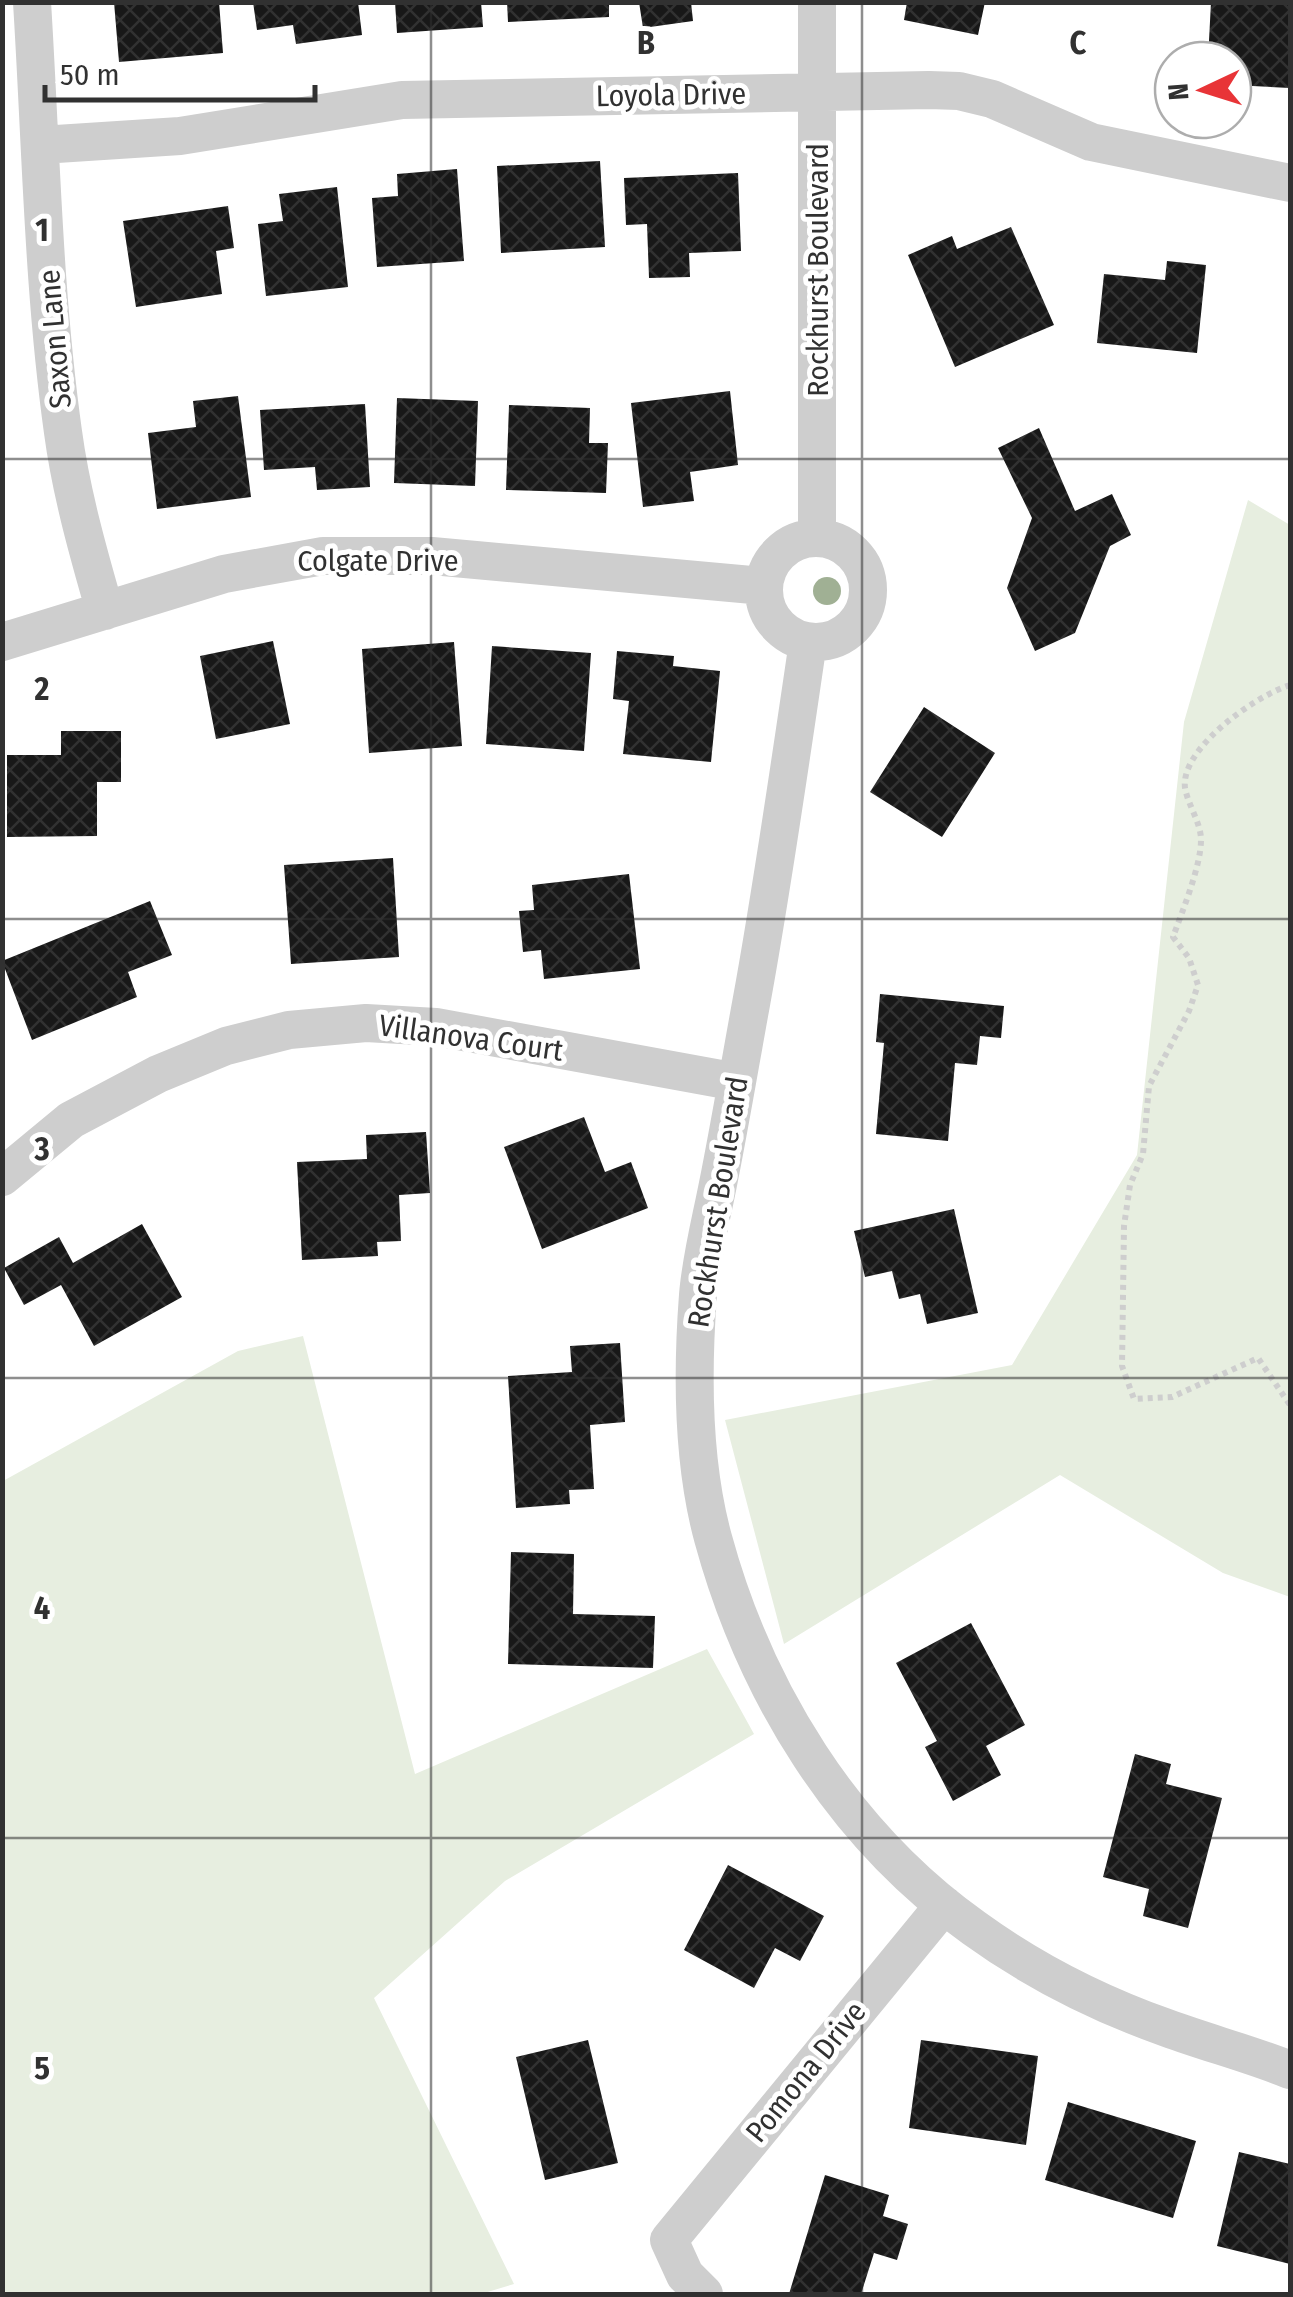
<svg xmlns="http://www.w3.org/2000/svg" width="1293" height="2297" viewBox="0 0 1293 2297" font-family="'Fira Sans Condensed',sans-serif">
  <defs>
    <pattern id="building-cross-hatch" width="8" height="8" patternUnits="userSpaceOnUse" patternTransform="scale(2.5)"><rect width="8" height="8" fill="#181818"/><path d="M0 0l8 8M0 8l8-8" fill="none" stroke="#313131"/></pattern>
  </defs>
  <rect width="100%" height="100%" fill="#fff"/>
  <path fill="#e7eee0" d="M1248,500L1290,525V1597L1223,1573L1060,1475L784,1644L725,1420L1012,1365L1137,1155L1184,722Z
    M303,1336L415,1774L707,1649L754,1734L505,1881L374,1998L514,2284L481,2294H3V1481L238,1351Z"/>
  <path fill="url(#building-cross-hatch)" d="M114,2H219L223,53L119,62Z
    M253,2H358L362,35L296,44L293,25L257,30Z
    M395,2H481L483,27L397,33Z
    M507,2H609V17L508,22Z
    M639,2H691L693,21L643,28Z
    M907,2H985L978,35L904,20Z
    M1211,2H1290V88L1233,85V60H1208Z
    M600,161L605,247L501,253L497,166Z
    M457,169L464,261L377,267L372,198L398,196L397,174Z
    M738,173L741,251L689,253L690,277L649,278L647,224L626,225L624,178Z
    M337,187L348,287L266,296L258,224L283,221L279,194Z
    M228,206L234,248L216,251L222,294L136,307L123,221Z
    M1011,227L1054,325L955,367L908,255L952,236L957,249Z
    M1167,261L1206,265L1197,353L1097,343L1104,274L1165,280Z
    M730,391L738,465L690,472L694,501L643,507L631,403Z
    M238,396L251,497L157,509L148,433L196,427L193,401Z
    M397,398L478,401L475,486L394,483Z
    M365,404L370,487L317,490L315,467L264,470L260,410Z
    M509,405L590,408L589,443H608L606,493L506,490Z
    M1039,428L1075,511L1112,494L1131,535L1110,546L1075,633L1035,651L1007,588L1032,518L998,448Z
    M273,641L290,724L216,739L200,656Z
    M454,642L462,746L369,753L362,649Z
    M492,646L591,653L584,751L486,744Z
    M617,651L674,656L673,666L720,671L711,762L623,754L629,701L613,699Z
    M924,707L995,753L942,837L870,792Z
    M61,731H121V782H97V836L7,837V755H61Z
    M393,858L399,957L291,964L284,865Z
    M629,874L640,969L544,979L541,950L523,952L519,911L534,910L532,885Z
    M150,901L172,955L128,972L137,997L32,1040L2,961Z
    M880,994L1004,1006L1001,1038L980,1036L977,1065L955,1063L948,1141L876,1134L884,1043L876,1042Z
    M584,1117L605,1172L631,1162L648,1208L542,1249L504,1147Z
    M426,1132L430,1193L399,1195L401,1241L377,1242L378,1256L302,1260L297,1162L367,1159L366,1135Z
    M954,1209L978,1313L927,1324L920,1294L899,1299L892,1271L865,1277L854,1231Z
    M142,1224L182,1297L94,1346L61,1285L24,1305L4,1268L59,1237L73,1263Z
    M620,1343L625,1422L590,1425L594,1489L569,1490L570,1504L516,1508L508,1376L572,1372L570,1346Z
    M511,1552L574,1554L573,1614L655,1616L653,1668L508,1664Z
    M971,1623L1025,1725L986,1746L1001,1775L953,1801L925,1747L937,1741L896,1663Z
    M1135,1754L1171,1764L1166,1784L1222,1798L1188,1928L1143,1916L1149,1889L1103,1877Z
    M728,1865L824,1916L800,1961L775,1948L754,1988L684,1950Z
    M588,2040L618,2163L545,2180L516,2057Z
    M921,2040L1038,2056L1026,2145L909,2128Z
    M1068,2102L1196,2141L1173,2218L1045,2180Z
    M1239,2152L1290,2164V2264L1217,2246Z
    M825,2175L889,2195L883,2216L908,2224L897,2260L874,2253L861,2294H789Z"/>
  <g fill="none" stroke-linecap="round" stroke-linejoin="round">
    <path stroke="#cecece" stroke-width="6" stroke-dasharray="5 5" stroke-linecap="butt" d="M1290,685C1257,695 1180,748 1185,788C1188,805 1201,823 1201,840C1201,866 1182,912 1173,937L1189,958L1198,985L1189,1011L1149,1086L1143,1154L1130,1185L1124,1226L1122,1366L1134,1399L1172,1397L1258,1358L1290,1405"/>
    <path stroke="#cecece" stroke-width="38" d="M32,2C41,145 43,290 63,432C71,492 88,552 105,611
      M41,145L180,136L402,100L929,90L959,91L992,99L1091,142L1290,183
      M817,537V2
      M764 590a52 52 0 1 1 104 0a52 52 0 1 1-104 0Z
      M2,642L224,574L323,556H432L764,586
      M808,642C790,763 773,884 751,1004C740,1064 730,1124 718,1184C711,1220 701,1258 698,1295C692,1374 692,1461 713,1538C755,1692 843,1835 974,1928C1032,1970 1099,2004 1167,2028C1208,2043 1250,2054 1290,2070
      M2,1177L71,1120L158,1074L226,1046L289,1030L366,1023L436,1027L737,1082
      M704,2294L685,2275L669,2240L944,1905"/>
  </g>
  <circle fill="#a0b094" cx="827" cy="591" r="14"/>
  <path fill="none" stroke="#313131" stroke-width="2.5" stroke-opacity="0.55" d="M431,2V2294M862,2V2294M2,459H1290M2,919H1290M2,1378H1290M2,1838H1290"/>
  <g text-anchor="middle" stroke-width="10" stroke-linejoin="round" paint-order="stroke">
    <g font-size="30" fill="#313131" stroke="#fff">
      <text transform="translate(671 95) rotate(-1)" y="10">Loyola Drive</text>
      <text transform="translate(818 270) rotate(-90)" y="10">Rockhurst Boulevard</text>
      <text transform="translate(55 339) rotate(-95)" y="10">Saxon Lane</text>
      <text x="378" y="571">Colgate Drive</text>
      <text transform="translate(471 1038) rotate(8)" y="10">Villanova Court</text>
      <text transform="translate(718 1202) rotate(-81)" y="10">Rockhurst Boulevard</text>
      <text transform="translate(806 2072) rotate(-51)" y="10">Pomona Drive</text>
    </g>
  </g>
  <g font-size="32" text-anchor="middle" font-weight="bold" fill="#313131" stroke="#fff" stroke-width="10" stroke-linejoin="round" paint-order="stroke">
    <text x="646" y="54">B</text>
    <text x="1078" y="54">C</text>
    <text x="42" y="241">1</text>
    <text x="42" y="700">2</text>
    <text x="42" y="1160">3</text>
    <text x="42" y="1619">4</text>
    <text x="42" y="2079">5</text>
  </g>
  <rect width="1293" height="2297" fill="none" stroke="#313131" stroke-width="10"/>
  <g transform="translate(1203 90) rotate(266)"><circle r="48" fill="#ffffff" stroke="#adadad" stroke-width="2.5"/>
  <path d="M0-8L18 38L0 25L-18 38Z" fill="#e83437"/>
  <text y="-15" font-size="28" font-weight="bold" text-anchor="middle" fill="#313131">N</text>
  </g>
  <path d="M45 85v15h270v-15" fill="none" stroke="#313131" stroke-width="5"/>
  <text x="60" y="85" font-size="30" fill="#313131" stroke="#ffffff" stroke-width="8" paint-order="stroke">50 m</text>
</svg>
